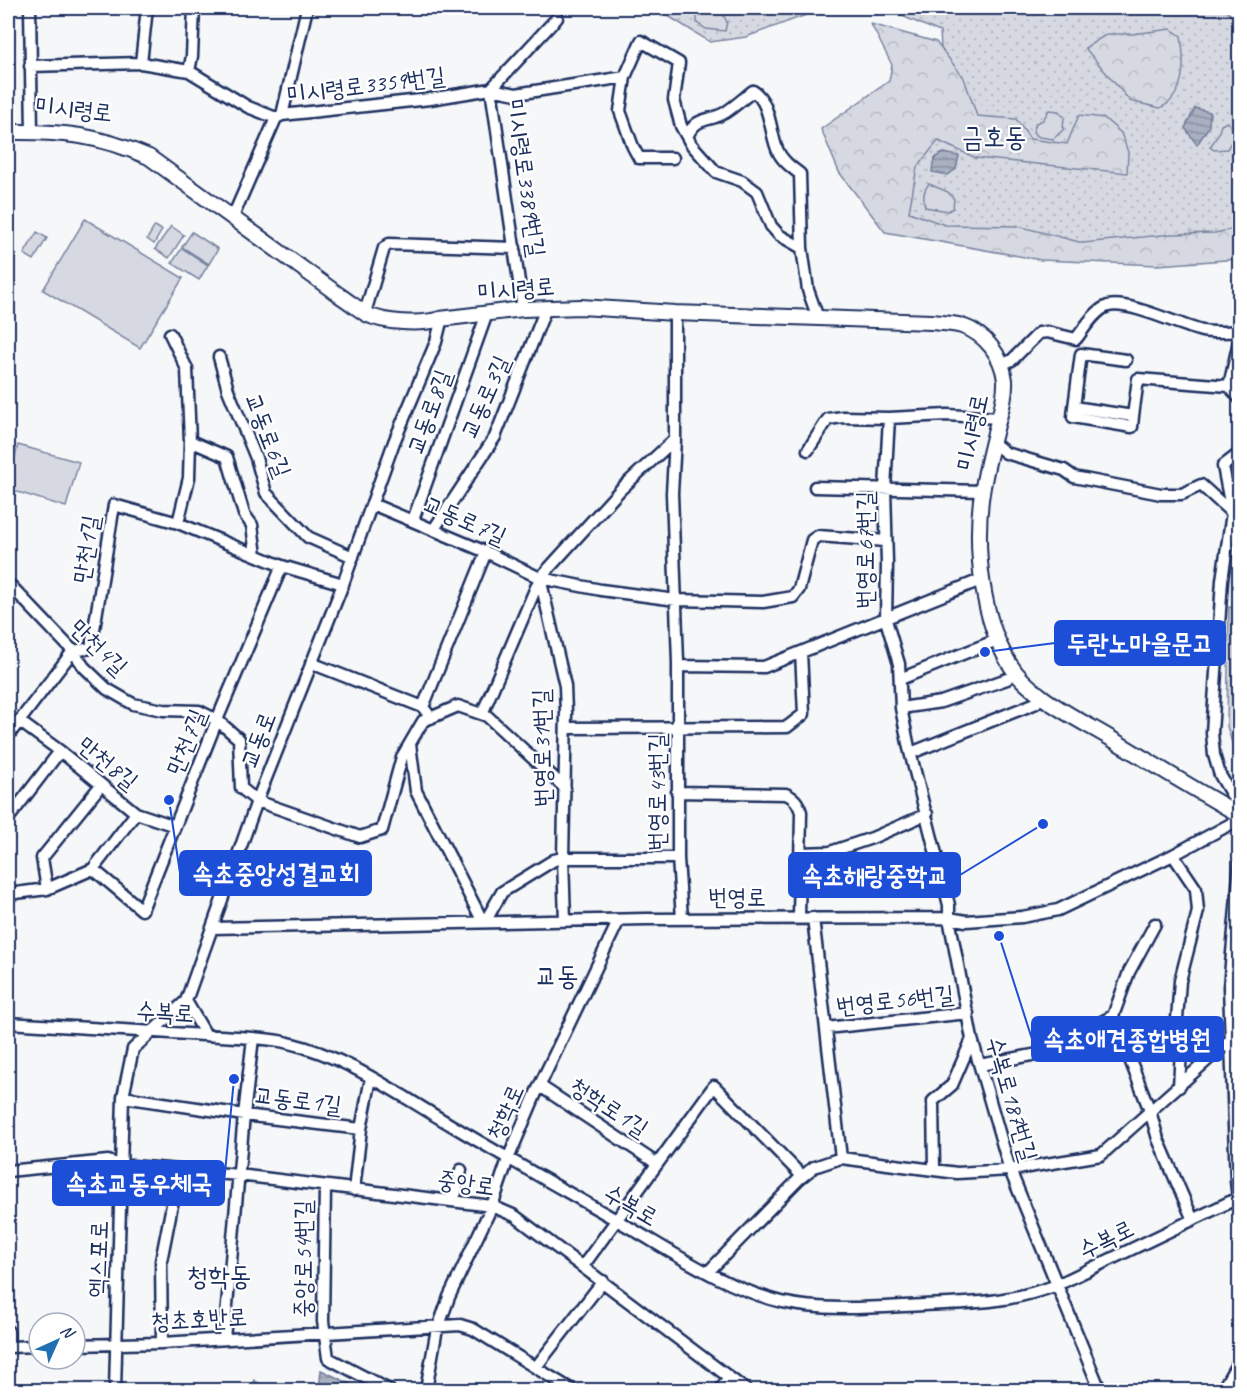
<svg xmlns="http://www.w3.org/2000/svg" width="1247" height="1398" viewBox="0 0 1247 1398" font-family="Caveat,'Poor Story',sans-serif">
  <defs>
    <pattern id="grass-dots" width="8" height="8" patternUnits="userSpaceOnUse" patternTransform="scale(1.5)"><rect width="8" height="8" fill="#d6d9e2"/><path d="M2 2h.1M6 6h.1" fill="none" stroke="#b7bbc4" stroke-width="1.8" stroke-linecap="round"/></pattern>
    <pattern id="forest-crowns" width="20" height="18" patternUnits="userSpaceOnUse" patternTransform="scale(1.5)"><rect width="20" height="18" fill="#d6d9e2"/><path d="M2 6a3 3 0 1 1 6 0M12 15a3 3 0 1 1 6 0" fill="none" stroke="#b7bbc4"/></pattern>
    <pattern id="water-rules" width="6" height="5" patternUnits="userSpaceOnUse" patternTransform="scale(1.5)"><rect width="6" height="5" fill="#a9b0c1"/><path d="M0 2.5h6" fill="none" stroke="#8990a0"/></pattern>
  </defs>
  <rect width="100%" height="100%" fill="#f6f7f9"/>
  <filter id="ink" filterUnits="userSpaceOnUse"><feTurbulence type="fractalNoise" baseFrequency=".0167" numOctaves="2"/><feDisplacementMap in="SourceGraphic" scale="12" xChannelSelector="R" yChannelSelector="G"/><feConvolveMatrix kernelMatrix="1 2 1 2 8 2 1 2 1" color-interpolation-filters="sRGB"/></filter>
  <g filter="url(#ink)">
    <path fill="url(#grass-dots)" stroke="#7884a0" stroke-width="1.5" d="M664,8H825L746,37L710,42L665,14Z
      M883,8H1224L1239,24V241L1084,251L950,232L904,214L942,63L940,32Z"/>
    <path fill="url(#forest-crowns)" stroke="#7884a0" stroke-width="1.5" d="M871,24L936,42L964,78L977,116L1016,119L1030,139L1067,144L1079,115L1104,118L1121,133L1128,152L1127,173L976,158L938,141L917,167L909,212L945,225L1018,226L1083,243L1172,234L1215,233L1239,228V259L1158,265L1041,260L885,232L839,172L821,129L889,81L892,65Z
      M1171,29L1181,36C1184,57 1186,82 1172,99C1170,103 1164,106 1160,108L1130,101L1085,48L1107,34H1132Z
      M1239,130V177C1229,165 1237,144 1239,130Z"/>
    <path fill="#d6d9e2" stroke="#7884a0" stroke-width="1.5" d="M705,10L722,13L727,22L725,31L706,29L697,23V15Z
      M1049,110L1058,111L1064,117L1063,130L1053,139L1039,137L1033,132L1036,123L1043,120Z
      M1227,122C1238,133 1234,137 1227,149L1214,150L1210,147L1218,135L1221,125Z
      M929,184L948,192L954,199L953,208L948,211L925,207C923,199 923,190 929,184Z
      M85,219L183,278L140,348L43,290Z
      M155,226L162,230L154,244L147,239Z
      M171,226L184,235L169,258L155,249Z
      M37,232L47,238L34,260L24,254Z
      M192,232L218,249L209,264L182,247Z
      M182,248L208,265L199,280L172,263Z
      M18,445L79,462L66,507L8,489V483Z
      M1229,607L1239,609V757L1234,750L1227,726Z"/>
    <path fill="url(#water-rules)" stroke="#707c99" stroke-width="1.5" d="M1195,108L1210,112L1209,126L1197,145L1185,128Z
      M944,153L959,156L956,169L948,175L932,172C933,162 933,156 944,153Z
      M321,1370L363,1390H319Z
      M254,1380L260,1384L284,1387L283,1390H241V1387H253Z"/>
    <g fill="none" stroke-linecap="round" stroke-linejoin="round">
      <g stroke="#1b2f5e" stroke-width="15">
        <path id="minor" d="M30,8L32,132
          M141,63L147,8
          M30,66L141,63L189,71L248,107L276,118
          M189,71L192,56L194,8
          M625,77L641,41L679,63L674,100L681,126L691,144L716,172L742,181L757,192L771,226L779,235L802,248L808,290L818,318
          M491,89L523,309
          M491,89L557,18
          M282,115L307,8
          M687,137C696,115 709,123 726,112C735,106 744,98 753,91C770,101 770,132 777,149C781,160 791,167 800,174L802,248
          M235,212L276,118L282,115L430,99L491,89L516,94L625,77L620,111L633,147L639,158H673
          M367,306L384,248L389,244L515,248
          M675,313V439L672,493L678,662V858L682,919
          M170,334L187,369L190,441L189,478L178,523
          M219,357L228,390L256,458L266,493L308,537L353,557
          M1126,360L1081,354L1074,407L1133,416L1138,379L1229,386L1240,399
          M1001,365L1012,360L1039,333L1047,332L1076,339C1084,329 1095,310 1108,306C1131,301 1178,325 1202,331C1214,333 1228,332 1240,331
          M1229,386L1240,337
          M1074,407L1073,417L1132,427L1133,416
          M889,418L885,488L887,563L886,620L899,664L901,708L909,748L949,905V918L972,1039L1010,1170L1100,1390
          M190,441L227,457L244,514L252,525L256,555
          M993,443L1006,453L1064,470L1074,477L1161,494H1182L1201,485L1232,513L1236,494L1240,491
          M808,450L828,419L843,417L889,418L947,415L999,418
          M1240,453L1223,466L1232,513L1222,580L1212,733L1214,755L1220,775L1240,809
          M815,487L983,491
          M372,504L486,552L540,578L601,590L676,600L763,602L793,597L799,589L812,540L818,536L886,541
          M413,520L485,319
          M434,529L495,437L546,308
          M540,578L565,686L566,712L563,858L565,921
          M11,586L73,651L84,667L107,689L133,704L163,710L199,711L217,720L239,739L241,788L257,801L360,837L382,830L402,757L423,721L458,706L487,716L565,788
          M311,663L423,707
          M678,666L764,667L983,579
          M900,679L997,640
          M901,708L941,702L1007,679
          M482,714L540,578L621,489L675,439
          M431,718L423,707L486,552
          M19,721L60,751L136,813L175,826
          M566,728L787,727L804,714L801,652
          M8,736L73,651L91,648L114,505L178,523L282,566L343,584
          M410,744L416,791L483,922
          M911,753L1036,703
          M677,792L786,794C795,798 798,803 801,812L799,918
          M8,819L60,751
          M800,853L830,852L872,838L927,814
          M1173,855L1196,889L1198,911L1180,981L1177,1019L1181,1049L1179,1087
          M1240,863L1229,987L1236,1181L1240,1215
          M93,869L136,813
          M47,889L42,858L101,785
          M8,894L47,889L93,869L142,910L217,720L282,566
          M813,918L841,1158
          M485,922L502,892L554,860L563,858H678
          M1155,924L1129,972L1113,1016L1150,1111L1158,1139L1193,1220
          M212,928L646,919L949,918L966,921L1022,917L1058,910L1173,855L1240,819
          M186,1001L206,1035
          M8,1023L253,1038C265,1039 278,1040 289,1043C348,1057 399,1095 451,1125C510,1160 571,1194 632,1229C680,1257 728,1289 782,1302C825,1312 879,1307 923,1305C973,1303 1008,1303 1057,1285L1240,1197
          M826,1028L968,1013
          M980,1065L1043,1053L1113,1016
          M540,1086L656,1163
          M123,1097L244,1115L361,1129
          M934,1169L933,1101L952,1085L972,1039
          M8,1171L108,1161L121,1165L239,1175L492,1206L515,1216L746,1390
          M65,1173L109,1168L121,1165
          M325,1187L323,1321L328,1358L389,1390
          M354,1190L361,1129L371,1078
          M450,1201L456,1193L461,1170
          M583,1266L714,1086L802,1176
          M708,1272L799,1179L814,1167L841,1158L957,1173L1010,1170L1101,1155L1230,1040
          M8,1331V1347
          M224,1339L244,1115L253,1038
          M162,1343L161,1261L179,1170
          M75,1345L162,1343L460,1325L473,1329L572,1390
          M8,1347L39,1346
          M536,1367L603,1281
          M115,1390L123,1097L133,1049L186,1001L257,801L343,584L394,442L436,342L440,326V319
          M426,1390L436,1334L449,1297L492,1206L508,1159L536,1093L619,920
          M720,1390L729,1378
          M1222,1390L1240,1359"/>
      </g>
      <g stroke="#1b2f5e" stroke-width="18">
        <path id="major" d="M8,132C62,131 98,135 149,157L339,295C348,301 357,308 366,314C384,323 421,325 440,319L523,309L581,307L675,313L931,322C941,323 953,323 962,326C986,334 1002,356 1005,380C1006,397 1000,414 996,429C990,453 984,476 981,500C975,551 982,619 1009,663C1030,698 1081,720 1115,741C1156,766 1197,791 1240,815"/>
      </g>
      <use href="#minor" stroke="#fff" stroke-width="10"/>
      <use href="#major" stroke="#fff" stroke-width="14"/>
    </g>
  </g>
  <g text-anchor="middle" stroke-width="4.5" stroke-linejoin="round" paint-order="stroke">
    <g font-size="24" fill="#1b2f5e" stroke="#fff">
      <text transform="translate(366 85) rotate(-7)" y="8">미시령로3359번길</text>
      <text transform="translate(74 109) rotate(6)" y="8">미시령로</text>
      <text transform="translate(526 178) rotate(82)" y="8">미시령로3389번길</text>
      <text transform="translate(516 289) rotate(-5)" y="8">미시령로</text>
      <text transform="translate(485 397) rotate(-66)" y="8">교동로3길</text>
      <text transform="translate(429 412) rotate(-70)" y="8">교동로8길</text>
      <text transform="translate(972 432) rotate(-78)" y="8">미시령로</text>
      <text transform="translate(268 435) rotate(69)" y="8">교동로6길</text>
      <text transform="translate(465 520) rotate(24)" y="8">교동로7길</text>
      <text transform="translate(86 549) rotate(-81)" y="8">만천1길</text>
      <text transform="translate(865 550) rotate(-90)" y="8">번영로67번길</text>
      <text transform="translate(99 647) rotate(44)" y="8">만천4길</text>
      <text transform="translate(258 740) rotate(-69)" y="8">교동로</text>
      <text transform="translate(186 742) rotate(-68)" y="8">만천7길</text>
      <text transform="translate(542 748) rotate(-91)" y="8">번영로31번길</text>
      <text transform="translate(108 763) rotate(39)" y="8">만천8길</text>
      <text transform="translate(657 792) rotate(-90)" y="8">번영로43번길</text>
      <text x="737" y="905">번영로</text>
      <text transform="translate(895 1000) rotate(-6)" y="8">번영로56번길</text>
      <text transform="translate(165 1012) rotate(3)" y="8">수복로</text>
      <text transform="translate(1012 1099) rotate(74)" y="8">수복로187번길</text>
      <text transform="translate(298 1100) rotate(7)" y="8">교동로1길</text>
      <text transform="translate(609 1107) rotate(33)" y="8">청학로1길</text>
      <text transform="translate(505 1112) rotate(-66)" y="8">청학로</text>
      <text transform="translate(466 1183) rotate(8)" y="8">중앙로</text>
      <text transform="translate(631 1205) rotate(30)" y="8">수복로</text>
      <text transform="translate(1106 1239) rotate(-26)" y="8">수복로</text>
      <text transform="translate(98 1259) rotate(-88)" y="8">엑스포로</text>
      <text transform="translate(303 1259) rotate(-90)" y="8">중앙로54번길</text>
      <text transform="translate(199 1319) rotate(-3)" y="8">청초호반로</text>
    </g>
    <g font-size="27" fill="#1b2f5e" stroke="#fff">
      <text x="994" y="146">금호동</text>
      <text x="557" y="985">교동</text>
      <text x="219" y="1285">청학동</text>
    </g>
  </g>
  <path fill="none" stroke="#1d4ed8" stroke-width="2" d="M985 652L1055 643M169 800L180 873M1043 824L960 875M999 936L1032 1039M234 1079L224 1183"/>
  <g fill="#1d4ed8" stroke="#fff" stroke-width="2">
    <circle cx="985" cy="652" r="6"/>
    <circle cx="169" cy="800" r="6"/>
    <circle cx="1043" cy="824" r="6"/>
    <circle cx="999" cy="936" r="6"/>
    <circle cx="234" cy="1079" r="6"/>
  </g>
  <g fill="#1d4ed8" stroke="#1d4ed8" stroke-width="2">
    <rect x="1055" y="621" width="170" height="44" rx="6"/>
    <rect x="180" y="851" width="191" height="44" rx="6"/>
    <rect x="789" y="853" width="171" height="44" rx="6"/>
    <rect x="1032" y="1017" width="191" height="44" rx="6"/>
    <rect x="53" y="1161" width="171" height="44" rx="6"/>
  </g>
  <g font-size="26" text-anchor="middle" font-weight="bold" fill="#fff">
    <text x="1140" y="652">두란노마을문고</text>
    <text x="276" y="882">속초중앙성결교회</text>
    <text x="875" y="884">속초해랑중학교</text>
    <text x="1127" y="1048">속초애견종합병원</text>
    <text x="139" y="1192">속초교동우체국</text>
  </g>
  <rect width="1247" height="1398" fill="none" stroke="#fff" stroke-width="30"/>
  <rect x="15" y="15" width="1217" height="1368" fill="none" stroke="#1b2f5e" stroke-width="2" filter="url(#ink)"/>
  <g transform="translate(57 1341) rotate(45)"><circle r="28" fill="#ffffff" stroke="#a4acbf" stroke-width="1.5"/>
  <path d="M0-4.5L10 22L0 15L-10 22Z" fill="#1f6fb2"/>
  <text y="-9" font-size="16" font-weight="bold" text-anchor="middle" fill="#1b2f5e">N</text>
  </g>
</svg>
